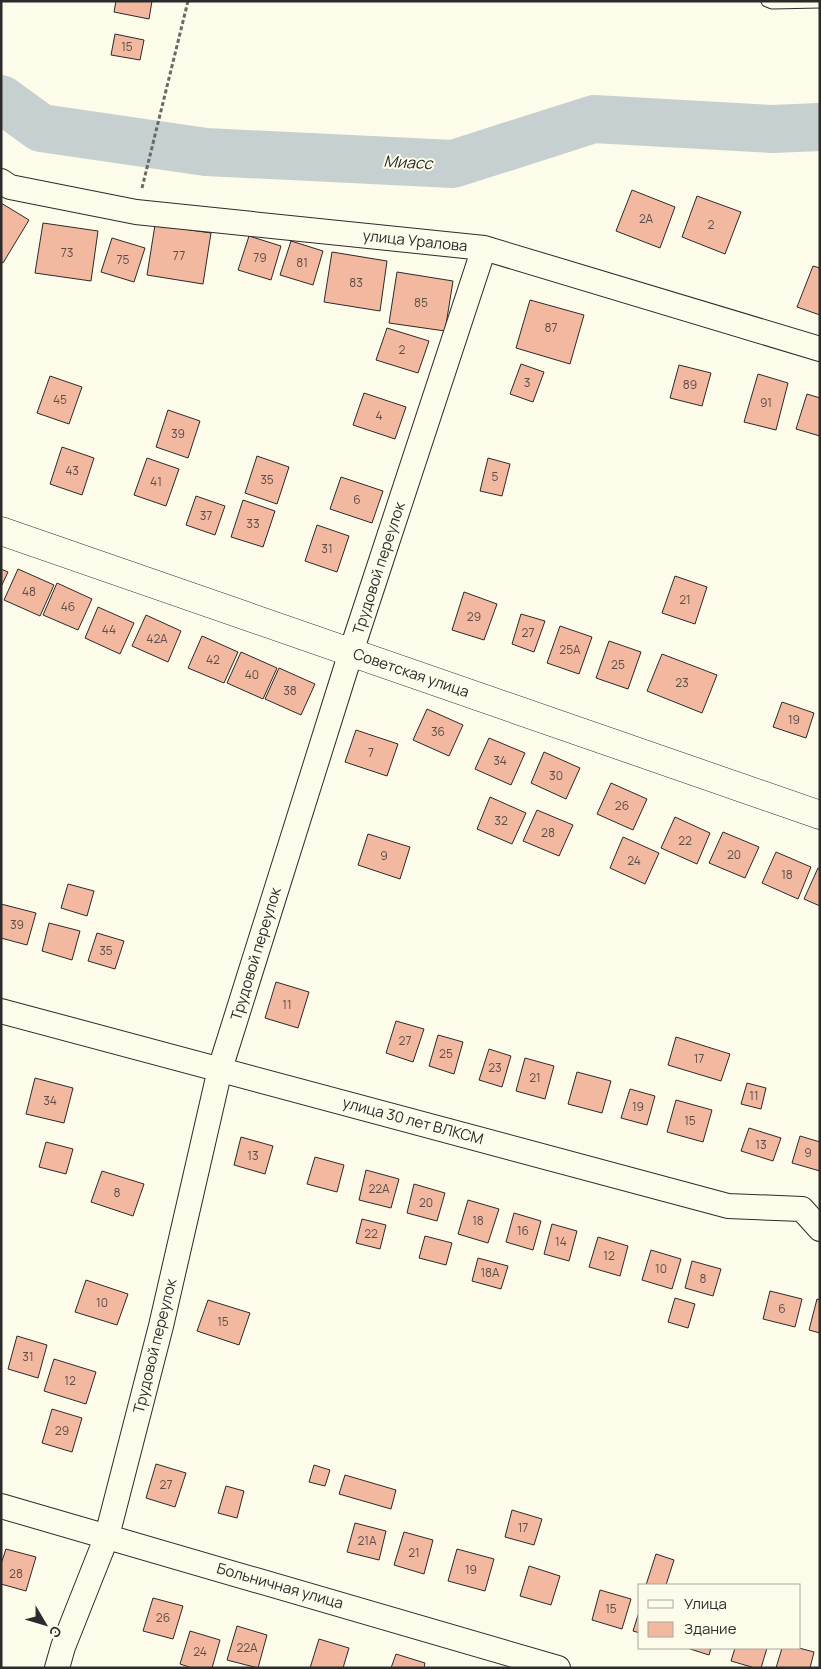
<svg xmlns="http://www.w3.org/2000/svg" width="821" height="1669" viewBox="0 0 821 1669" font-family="Manrope,sans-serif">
  <rect width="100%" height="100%" fill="#fdfbea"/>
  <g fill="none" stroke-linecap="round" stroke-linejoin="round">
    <path stroke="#c7d0d0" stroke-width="48" d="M1,99L41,128L206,152L453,164L594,119L772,129L820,127"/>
  </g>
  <path fill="#f2b8a0" stroke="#2b2b2b" d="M116,1H152L149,19L114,12Z
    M115,34L144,40L140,60L111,55Z
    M632,190L675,207L660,248L616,231Z
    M697,196L741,212L725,254L682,237Z
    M1,203L29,220L3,263L1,262Z
    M43,223L98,231L91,281L35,273Z
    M155,225L211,233L203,284L147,275Z
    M249,236L281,246L271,280L238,270Z
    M112,238L145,248L134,282L101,272Z
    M291,241L323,251L313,285L280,275Z
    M332,252L387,261L380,311L324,302Z
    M813,266L820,268V315L797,307Z
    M397,272L453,281L445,331L389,323Z
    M530,300L584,315L570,364L516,348Z
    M387,328L429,341L418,373L376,360Z
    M521,364L544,372L533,402L510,394Z
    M679,365L711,373L702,406L670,398Z
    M758,374L788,383L776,430L744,422Z
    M50,376L82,387L69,424L37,413Z
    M364,393L406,407L395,439L353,425Z
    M807,394L820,398V436L796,429Z
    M168,410L200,421L188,458L156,447Z
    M62,447L94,458L82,495L50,484Z
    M257,456L289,467L277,504L245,493Z
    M147,458L179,469L166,506L134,495Z
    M488,458L510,464L502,496L480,491Z
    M341,477L383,491L372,523L330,509Z
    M196,496L225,506L215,535L186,525Z
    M243,500L275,511L263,547L231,537Z
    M317,525L349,536L337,572L305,561Z
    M1,569L8,572L1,587Z
    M18,569L54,585L40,616L4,600Z
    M675,576L707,587L695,624L662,613Z
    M57,583L92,599L78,630L43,615Z
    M464,592L497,604L484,640L452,630Z
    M98,607L134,623L120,654L85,638Z
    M521,614L545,621L534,652L512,644Z
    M146,615L181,631L168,662L132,646Z
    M560,626L592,637L579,674L547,663Z
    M202,636L238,652L224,683L188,668Z
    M609,641L641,652L628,689L596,678Z
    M241,652L277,668L263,699L227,683Z
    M662,654L717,675L702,713L647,691Z
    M279,668L315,684L301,715L265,699Z
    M782,702L814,713L806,738L773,727Z
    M427,709L463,725L449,756L413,740Z
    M356,730L398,744L387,776L345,762Z
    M489,738L525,753L511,785L475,769Z
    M544,752L580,768L566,799L531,783Z
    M611,783L647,799L633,830L597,814Z
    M490,797L526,813L512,844L477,829Z
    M537,810L573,825L559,856L523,841Z
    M675,817L710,833L697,864L661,848Z
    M723,832L759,847L745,878L709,863Z
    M368,834L410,847L400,879L358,865Z
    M623,837L659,853L645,884L610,868Z
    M776,852L811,867L798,899L762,883Z
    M818,868L820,869V906L804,899Z
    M68,884L94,891L87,916L61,908Z
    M1,904L36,913L27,945L1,938Z
    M49,923L80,931L72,960L42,951Z
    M97,933L124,941L115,969L88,961Z
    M276,982L309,992L298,1028L265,1018Z
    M396,1021L424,1029L413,1062L386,1053Z
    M438,1035L463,1042L454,1074L429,1066Z
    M676,1037L730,1054L721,1081L668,1065Z
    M489,1049L511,1056L502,1087L479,1080Z
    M525,1058L554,1066L545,1099L516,1091Z
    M577,1072L611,1081L602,1113L568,1104Z
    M35,1078L73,1088L64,1123L26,1114Z
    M747,1083L766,1088L761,1109L741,1104Z
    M630,1089L655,1096L647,1125L621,1118Z
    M676,1100L712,1110L703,1142L667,1132Z
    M749,1128L781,1138L773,1161L741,1151Z
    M800,1136L820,1142V1171L792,1163Z
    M241,1137L273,1146L265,1174L234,1165Z
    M46,1142L73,1149L66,1174L39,1167Z
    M315,1157L344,1165L337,1192L307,1184Z
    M366,1170L399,1179L391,1208L359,1200Z
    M102,1171L144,1184L133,1216L91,1202Z
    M414,1184L445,1193L437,1221L407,1213Z
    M468,1200L499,1209L488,1243L458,1234Z
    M514,1213L541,1221L533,1250L506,1242Z
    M362,1219L386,1225L380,1249L356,1243Z
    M552,1224L577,1231L569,1261L544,1254Z
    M425,1236L452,1243L446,1265L419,1258Z
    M598,1237L628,1246L620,1276L589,1267Z
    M651,1250L681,1259L672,1289L642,1280Z
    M478,1258L508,1266L501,1289L472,1281Z
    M692,1261L721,1269L713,1296L685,1288Z
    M86,1280L128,1294L117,1325L75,1312Z
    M770,1291L802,1299L795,1327L763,1319Z
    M675,1298L695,1304L688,1328L668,1322Z
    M817,1299L820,1300V1333L809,1330Z
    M208,1300L250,1313L239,1345L197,1331Z
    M17,1336L47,1345L38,1378L8,1369Z
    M54,1359L96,1372L86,1404L44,1391Z
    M52,1409L82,1418L72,1452L42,1443Z
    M156,1464L186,1473L175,1507L146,1498Z
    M314,1465L330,1470L325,1486L309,1482Z
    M345,1475L396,1490L391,1509L339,1494Z
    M226,1486L244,1491L237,1518L218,1513Z
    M512,1510L542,1519L534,1545L505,1537Z
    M355,1523L386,1531L379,1560L347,1552Z
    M404,1532L433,1540L424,1574L394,1565Z
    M6,1549L36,1557L26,1591L1,1584V1564Z
    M457,1549L494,1559L485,1591L448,1581Z
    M656,1554L674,1560L666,1585H646Z
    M529,1566L560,1576L551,1605L520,1596Z
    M600,1590L631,1599L622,1629L592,1620Z
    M153,1598L183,1606L173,1639L143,1631Z
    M640,1609V1633L633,1631Z
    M237,1626L267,1635L258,1668L227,1660Z
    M190,1631L220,1640L212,1668H192L180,1664Z
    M319,1639L349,1648L343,1668H310Z
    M687,1648H711L709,1655Z
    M735,1648H767L761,1668H755L731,1661Z
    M782,1648H799L814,1652L810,1668H776Z
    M396,1654L425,1663L424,1668H391Z"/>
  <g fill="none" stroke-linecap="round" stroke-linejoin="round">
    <g stroke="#2b2b2b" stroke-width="13">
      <path id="service" d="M767,1L772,3L820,2"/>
    </g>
    <g stroke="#2b2b2b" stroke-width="26">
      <path id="minor" d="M1,181L10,187L136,212L484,248L820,349
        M1,1011L728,1206L802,1209L820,1229
        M1,1506L558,1668
        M57,1668L63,1647L107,1536L161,1326L220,1069L351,652L484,248"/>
    </g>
    <g stroke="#2b2b2b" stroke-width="29">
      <path id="primary" d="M1,531L820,815"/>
    </g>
    <path stroke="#6a6964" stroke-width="3" stroke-dasharray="4 2.5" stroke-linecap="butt" d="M142,188L188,1"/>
    <use href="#service" stroke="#fdfbea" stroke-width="11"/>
    <use href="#minor" stroke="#fdfbea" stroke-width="24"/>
    <use href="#primary" stroke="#fdfbea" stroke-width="28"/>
  </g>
  <g text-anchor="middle" stroke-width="4" stroke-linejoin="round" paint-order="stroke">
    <g font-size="12" fill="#5d4e48">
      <text x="127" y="51">15</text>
      <text x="646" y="223">2А</text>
      <text x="711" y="229">2</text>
      <text x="67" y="257">73</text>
      <text x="179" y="260">77</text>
      <text x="260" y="262">79</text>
      <text x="123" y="264">75</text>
      <text x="302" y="267">81</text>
      <text x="356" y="287">83</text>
      <text x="421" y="307">85</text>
      <text x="551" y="332">87</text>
      <text x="402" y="354">2</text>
      <text x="527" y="387">3</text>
      <text x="690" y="389">89</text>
      <text x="60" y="404">45</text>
      <text x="766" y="407">91</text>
      <text x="379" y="420">4</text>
      <text x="178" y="438">39</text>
      <text x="72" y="475">43</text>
      <text x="495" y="481">5</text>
      <text x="267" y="484">35</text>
      <text x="156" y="486">41</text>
      <text x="357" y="504">6</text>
      <text x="206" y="520">37</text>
      <text x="253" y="528">33</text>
      <text x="327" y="553">31</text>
      <text x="29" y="596">48</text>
      <text x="685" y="604">21</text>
      <text x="68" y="611">46</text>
      <text x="474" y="621">29</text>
      <text x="109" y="634">44</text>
      <text x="528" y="637">27</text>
      <text x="157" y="643">42А</text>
      <text x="570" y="654">25А</text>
      <text x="213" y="664">42</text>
      <text x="618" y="669">25</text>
      <text x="252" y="679">40</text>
      <text x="682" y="687">23</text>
      <text x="290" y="695">38</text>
      <text x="794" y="724">19</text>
      <text x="438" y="736">36</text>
      <text x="371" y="757">7</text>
      <text x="500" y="765">34</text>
      <text x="556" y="780">30</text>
      <text x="622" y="810">26</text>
      <text x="501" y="825">32</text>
      <text x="548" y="837">28</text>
      <text x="685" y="845">22</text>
      <text x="734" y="859">20</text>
      <text x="384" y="860">9</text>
      <text x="634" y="865">24</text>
      <text x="787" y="879">18</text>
      <text x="17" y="929">39</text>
      <text x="106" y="955">35</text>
      <text x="287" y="1009">11</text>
      <text x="405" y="1045">27</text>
      <text x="446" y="1058">25</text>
      <text x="699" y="1063">17</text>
      <text x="495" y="1072">23</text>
      <text x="535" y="1082">21</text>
      <text x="754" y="1100">11</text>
      <text x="50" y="1105">34</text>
      <text x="638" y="1111">19</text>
      <text x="690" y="1125">15</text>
      <text x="761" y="1149">13</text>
      <text x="808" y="1157">9</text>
      <text x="253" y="1160">13</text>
      <text x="379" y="1193">22А</text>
      <text x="117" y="1197">8</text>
      <text x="426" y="1207">20</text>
      <text x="478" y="1225">18</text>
      <text x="523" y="1235">16</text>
      <text x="371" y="1238">22</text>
      <text x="561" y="1246">14</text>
      <text x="609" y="1260">12</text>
      <text x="661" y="1273">10</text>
      <text x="490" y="1277">18А</text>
      <text x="703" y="1283">8</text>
      <text x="102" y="1307">10</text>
      <text x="782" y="1313">6</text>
      <text x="223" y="1326">15</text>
      <text x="28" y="1361">31</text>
      <text x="70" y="1385">12</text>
      <text x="62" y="1435">29</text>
      <text x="166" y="1489">27</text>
      <text x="523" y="1532">17</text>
      <text x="367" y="1545">21А</text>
      <text x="414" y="1557">21</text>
      <text x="471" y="1574">19</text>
      <text x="16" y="1578">28</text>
      <text x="611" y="1613">15</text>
      <text x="163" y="1622">26</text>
      <text x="247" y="1652">22А</text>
      <text x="200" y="1656">24</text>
    </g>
    <g font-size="15" fill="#2b2b2b" stroke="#fdfbea">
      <text transform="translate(415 241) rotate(6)" y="5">улица Уралова</text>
      <text transform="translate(379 568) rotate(-72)" y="5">Трудовой переулок</text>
      <text transform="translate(411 673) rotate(19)" y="5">Советская улица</text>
      <text transform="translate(256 954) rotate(-73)" y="5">Трудовой переулок</text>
      <text transform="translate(413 1121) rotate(15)" y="5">улица 30 лет ВЛКСМ</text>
      <text transform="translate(155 1346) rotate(-76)" y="5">Трудовой переулок</text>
      <text transform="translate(280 1586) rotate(16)" y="5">Больничная улица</text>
    </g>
    <g font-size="16" font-style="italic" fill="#2b2b2b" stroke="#fdfbea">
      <text transform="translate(408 162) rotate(3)" y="6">Миасс</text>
    </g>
  </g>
  <rect width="821" height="1669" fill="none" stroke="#2b2b2b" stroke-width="5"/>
  <rect x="638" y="1584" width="162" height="65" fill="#fdfbea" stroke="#a9a89e"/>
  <rect x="648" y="1600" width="25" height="8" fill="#fdfbea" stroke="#a9a89e"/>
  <text x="684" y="1609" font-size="15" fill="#2b2b2b">Улица</text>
  <rect x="648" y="1622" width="25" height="15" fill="#f2b8a0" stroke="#a9a89e"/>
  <text x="684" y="1634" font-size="15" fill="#2b2b2b">Здание</text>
  <g transform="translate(45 1624) rotate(128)" stroke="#fdfbea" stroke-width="4" paint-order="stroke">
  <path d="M0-4L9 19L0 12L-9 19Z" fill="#2b2b2b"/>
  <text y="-8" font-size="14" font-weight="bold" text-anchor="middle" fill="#2b2b2b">С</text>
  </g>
</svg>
